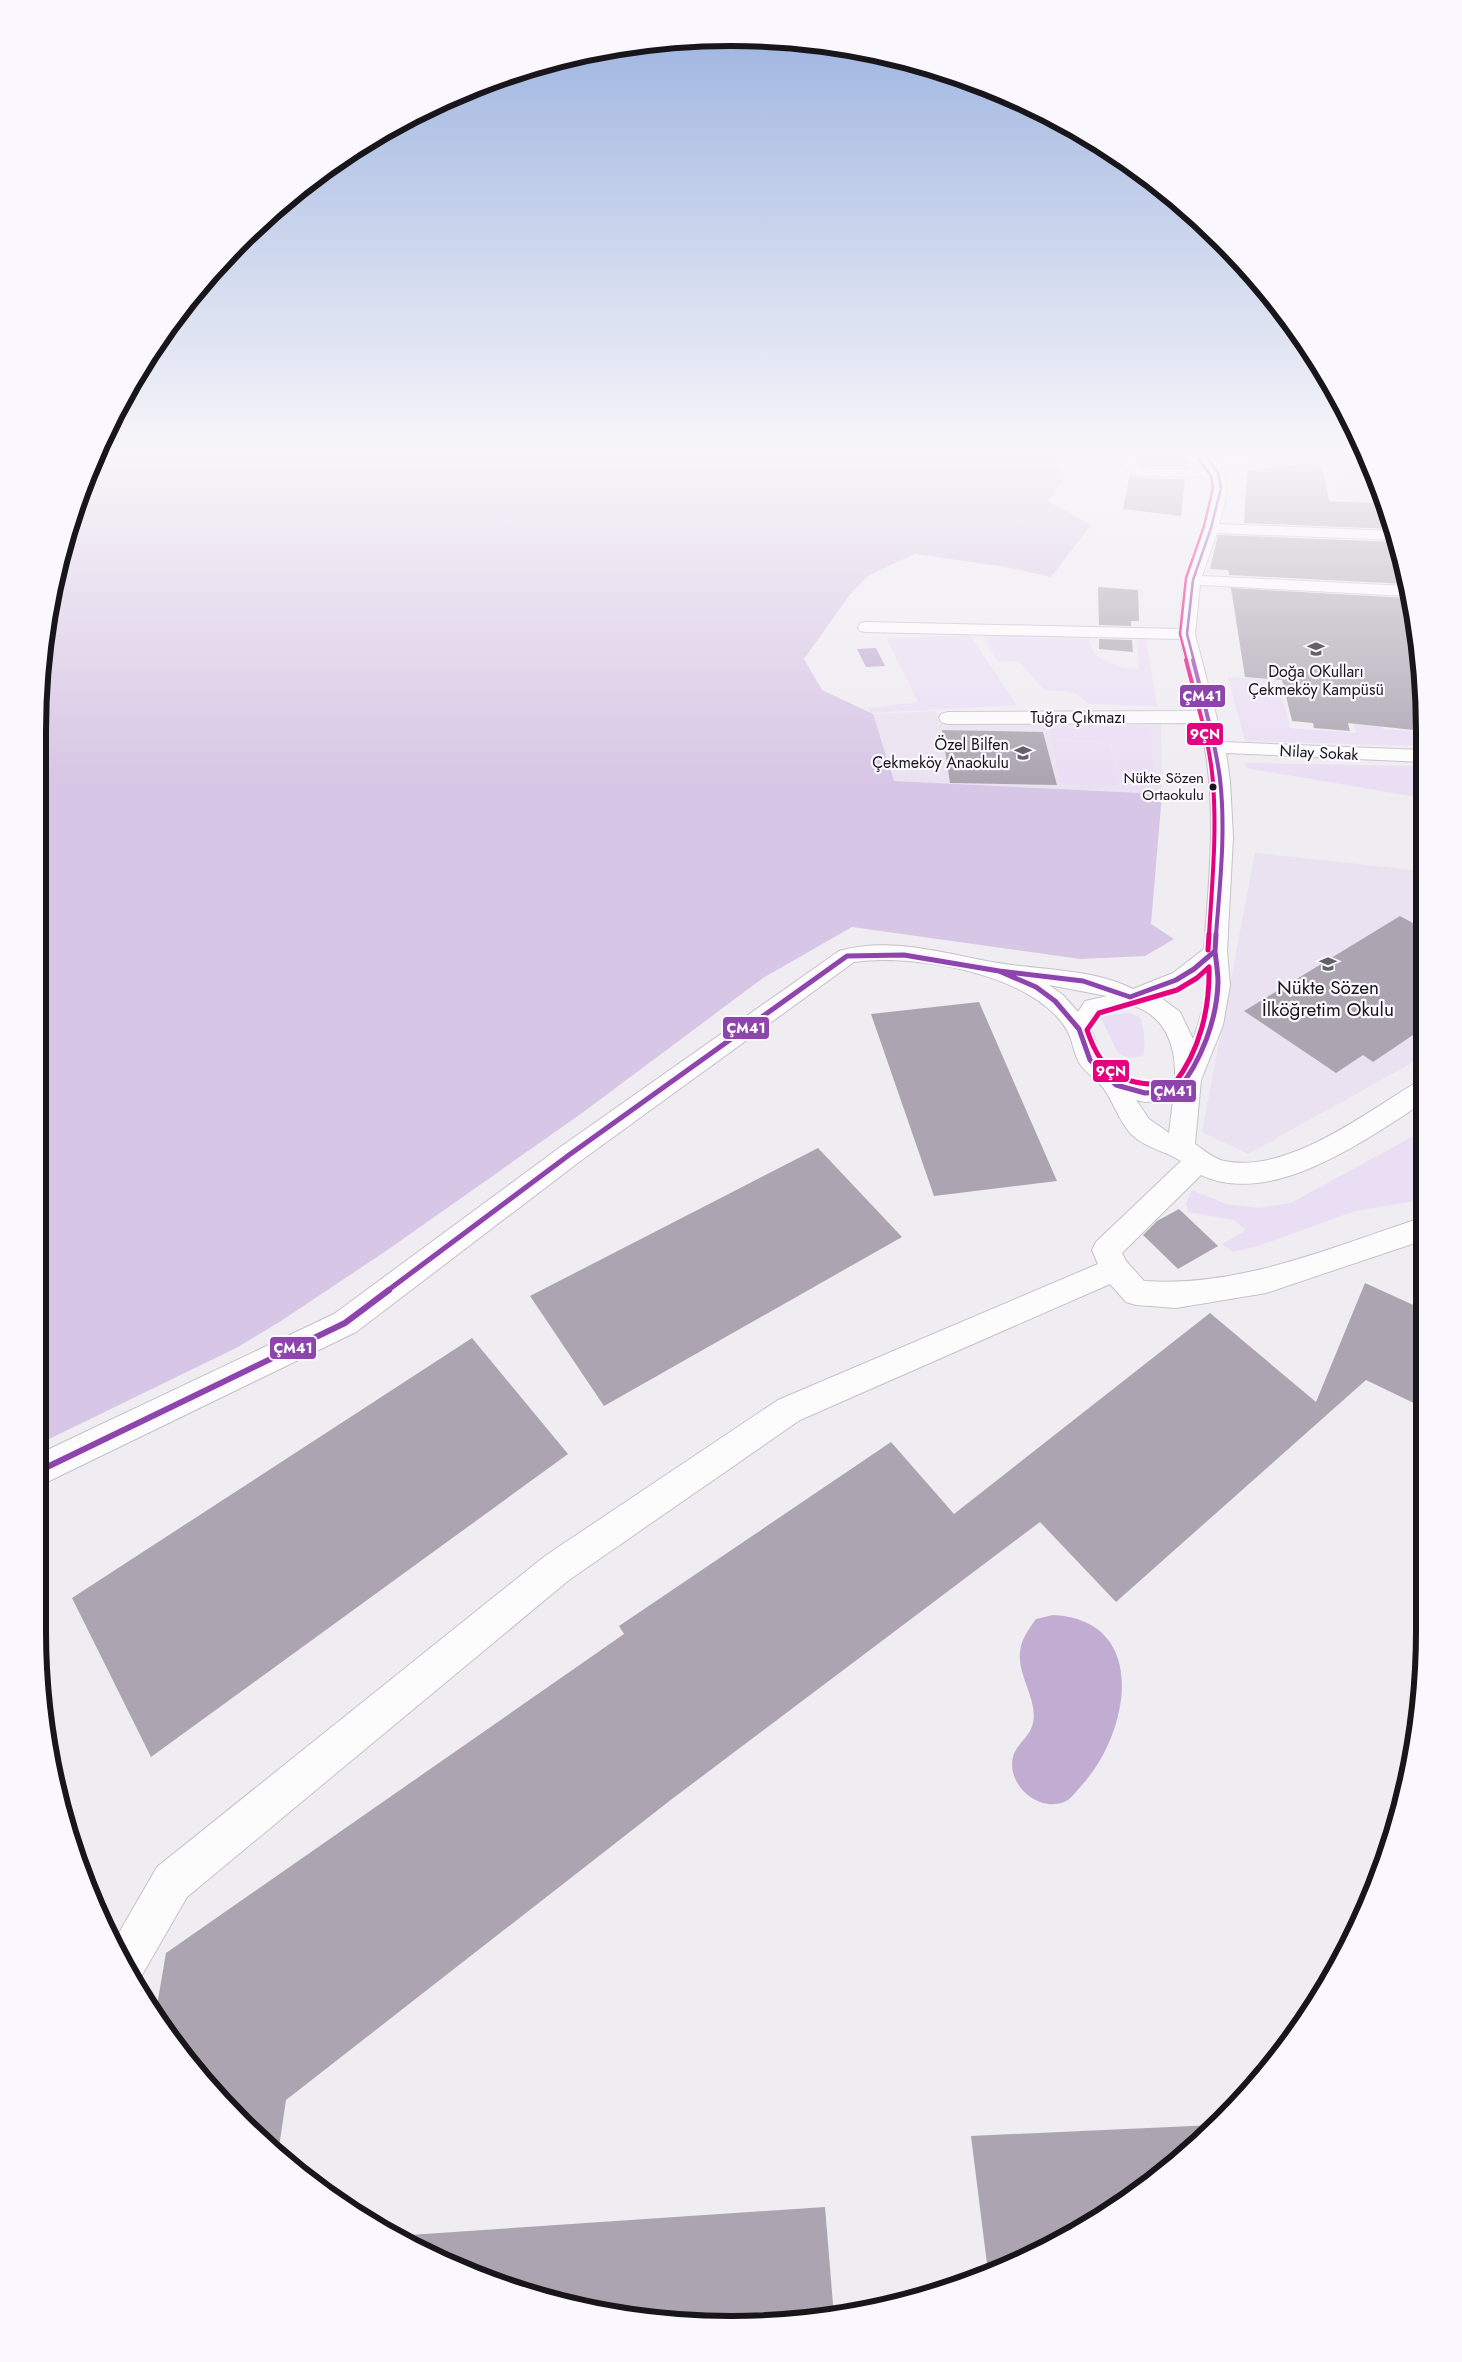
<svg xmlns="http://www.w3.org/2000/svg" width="1462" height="2362" viewBox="0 0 1462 2362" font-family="Jost,sans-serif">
  <rect width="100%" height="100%" fill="#efecf2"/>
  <path fill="#eae2f0" d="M936,711L939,724L1161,725L1162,794L894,781L873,714Z
    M1255,853L1422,871L1421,1058L1248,1154L1202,1132Z"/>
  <path fill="#eadef4" d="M1336,466L1369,468L1383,503L1337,499Z
    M970,635L1017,705L871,713L868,708L918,702L886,638Z
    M984,635H1086L1089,637C1091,663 1118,667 1139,669L1137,638L1146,639L1157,706L1088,704C1075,688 1063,692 1044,690L1019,661L998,662L983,636Z
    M1228,677L1279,680L1290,728L1356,733L1341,680L1372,682L1383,729L1423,732V746L1245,741Z
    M1130,726L1150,727L1155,791L1123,789L1111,741L1052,739L1048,729Z
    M1052,741L1109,743L1120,786L1061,784Z
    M1245,763L1423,766L1422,804L1417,797L1246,768Z
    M1131,1013C1132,1014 1138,1016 1139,1017C1144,1021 1146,1050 1143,1056L1129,1058L1118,1053L1100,1016Z
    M1421,1132V1200L1355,1211L1258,1246L1233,1252L1222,1244L1246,1230L1234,1220L1188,1212L1186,1204L1192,1190L1226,1204L1258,1208L1291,1203Z"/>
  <path fill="#d7c6e5" d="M99,451H1053L1065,478L1048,501L1091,525L1051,577L1006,567L915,554L869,575L851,593L804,659L822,690L873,714L894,781L1162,794L1151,924L1174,939L1145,956L1081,959L852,927L763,978L582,1113L383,1253L281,1321L238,1347L43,1442V641L90,466Z"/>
  <path fill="#c2add2" d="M876,648L885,666L866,667L857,649Z
    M1053,1615C1151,1620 1129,1734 1082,1785C1077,1790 1072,1798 1066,1801C1040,1814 1006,1785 1013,1757C1015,1747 1027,1738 1031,1729C1042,1704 1017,1678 1020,1652C1021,1639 1029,1629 1036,1619Z"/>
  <path fill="#aca5b1" d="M1135,451H1176L1187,461L1186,467H1145L1137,463L1134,457Z
    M1301,464L1322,465L1329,501L1374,503L1392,529L1244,523L1247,471Z
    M1130,474L1138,478L1185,479L1181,516L1123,509Z
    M1218,535L1397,542L1406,584L1229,575L1228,570L1210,569Z
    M1098,587L1138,590L1139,621H1131V626L1099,625Z
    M1231,588L1408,598L1423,685V731L1348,723L1350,731L1314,728L1313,723L1292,721L1282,680L1245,677Z
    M1099,639L1132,640L1133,652L1099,649Z
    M942,730L1043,732L1057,785L950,783Z
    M1400,916L1422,928V1029L1373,1062L1363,1055L1336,1073L1244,1011Z
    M979,1002L1057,1181L934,1196L871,1014Z
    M818,1148L902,1237L604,1406L530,1296Z
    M1179,1209L1218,1246L1178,1269L1143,1235L1157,1221Z
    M1365,1283L1420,1308V1406L1366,1380L1116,1602L1040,1522L672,1799L286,2100L278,2154L240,2121L155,2017L166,1953L624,1634L619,1626L891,1442L954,1514L1210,1313L1316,1402Z
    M472,1338L568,1454L151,1757L72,1598Z
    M1214,2125L1188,2152L1117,2207L1037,2253L988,2272L971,2136Z
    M825,2207L834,2316L821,2319L686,2323L508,2288L394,2236Z"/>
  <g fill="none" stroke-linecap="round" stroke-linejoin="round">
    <g stroke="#c5c2c8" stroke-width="2">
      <path id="minor" d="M1114,451H1128L1136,464L1145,469H1208L1195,451H1209L1212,455L1363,451L1366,458L1217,463C1233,484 1225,500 1219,524L1393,531L1397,540L1217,533L1202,576L1407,586L1408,596L1200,585L1195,634L1223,742L1423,750V762L1226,753L1230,781L1233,837L1227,951L1230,985L1223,1025L1201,1080L1195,1144C1204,1150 1214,1159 1224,1161C1285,1174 1362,1116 1412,1085L1421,1083V1104C1364,1141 1271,1208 1201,1175L1122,1253L1126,1261L1144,1281C1239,1288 1332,1247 1421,1218V1241L1266,1293L1176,1308L1136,1305L1126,1302L1110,1284L800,1420L569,1580L187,1897L142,1975L135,1978L116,1938L157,1867L545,1556L778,1400L1098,1264L1092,1250L1096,1242L1181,1161C1165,1151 1145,1148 1131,1134C1120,1122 1115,1106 1106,1092C1100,1081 1087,1075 1080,1064C1074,1055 1073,1042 1068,1032C1037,974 913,953 854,962L579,1162L356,1332L43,1484V1452L334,1314L559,1148L839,951C892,936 945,954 998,963C1041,970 1094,969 1133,989L1173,973L1204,949C1210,870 1218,800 1200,723L948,724L941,722L939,718L941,714L948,712L1197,711L1180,639L866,632L860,631L858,627L860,623L866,622L1179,629C1181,612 1181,594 1186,578C1194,549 1218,508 1212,477L1138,476L1126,470ZM1205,973C1207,995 1201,1019 1193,1039L1180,1012L1160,997L1189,984ZM1049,985L1107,996L1085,1001L1078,1012L1063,995ZM1131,1005C1165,1015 1176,1045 1175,1077L1170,1082L1145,1084L1125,1078L1101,1056L1091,1029L1102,1013ZM1136,1100L1145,1102L1173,1100L1169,1133L1149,1119Z"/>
    </g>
    <use href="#minor" fill="#fdfcfd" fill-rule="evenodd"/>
    <g stroke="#fbf7ff" stroke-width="4.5">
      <path id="bus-1-far3" d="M1194,661L1187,634L1193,580L1211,528L1221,488L1218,473L1202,451"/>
    </g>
    <g stroke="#fbf7ff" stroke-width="6">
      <path id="bus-1-far2" d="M1193,660C1203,700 1215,739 1220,779C1226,831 1220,883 1216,935"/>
    </g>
    <g stroke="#fbf7ff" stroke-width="9">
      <path id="bus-1-far1" d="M1215,951L1216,934
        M1215,951C1216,961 1218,972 1218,982C1217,1020 1201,1062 1177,1091L1145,1093L1116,1085L1090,1060L1079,1029L1055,1001L1036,987L999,971L1083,981L1130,997L1176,980L1194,969Z
        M387,1291L569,1155L847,956L904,955L999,971"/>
    </g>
    <g stroke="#fbf7ff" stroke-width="10">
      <path id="bus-1" d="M43,1469L345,1323L389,1290"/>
    </g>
    <g stroke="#fbf7ff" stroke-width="4.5">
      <path id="bus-2-far2" d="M1187,661L1180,634L1186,578L1204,526L1213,488L1211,476L1196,455"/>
    </g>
    <g stroke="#fbf7ff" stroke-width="6">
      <path id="bus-2-far1" d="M1186,660C1196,700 1210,741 1213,783C1217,834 1212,884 1209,935"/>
    </g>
    <g stroke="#fbf7ff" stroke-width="9">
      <path id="bus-2" d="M1208,950L1209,934
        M1209,967C1210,1008 1200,1051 1174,1084C1125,1086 1103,1078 1087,1030L1099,1013L1177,990L1197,978Z"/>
    </g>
    <use href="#bus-1-far3" stroke="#8e44ad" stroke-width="2.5"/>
    <use href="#bus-1-far2" stroke="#8e44ad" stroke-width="4"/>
    <use href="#bus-1-far1" stroke="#8e44ad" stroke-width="5"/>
    <use href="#bus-1" stroke="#8e44ad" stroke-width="6"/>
    <use href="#bus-2-far2" stroke="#e5007d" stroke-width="2.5"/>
    <use href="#bus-2-far1" stroke="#e5007d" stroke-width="4"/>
    <use href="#bus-2" stroke="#e5007d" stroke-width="5"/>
  </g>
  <linearGradient id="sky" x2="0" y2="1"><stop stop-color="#99b1df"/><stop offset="0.58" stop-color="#f8f6f9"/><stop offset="1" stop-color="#f8f6f9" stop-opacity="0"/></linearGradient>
  <rect width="1462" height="782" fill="url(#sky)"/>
  <defs>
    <g id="school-bare" transform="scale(1.35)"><path d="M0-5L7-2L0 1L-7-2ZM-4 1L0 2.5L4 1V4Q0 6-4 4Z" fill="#646166" stroke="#fbf7ff" stroke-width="2.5" paint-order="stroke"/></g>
  </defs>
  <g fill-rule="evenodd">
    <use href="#school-bare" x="1316" y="649"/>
    <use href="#school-bare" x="1023" y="753"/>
    <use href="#school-bare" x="1328" y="964"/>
  </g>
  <circle fill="#19161b" stroke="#fbf7ff" stroke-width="2" cx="1213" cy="787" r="4.5"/>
  <g text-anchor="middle" stroke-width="4.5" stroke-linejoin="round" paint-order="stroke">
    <g font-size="15" fill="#19161b" stroke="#fbf7ff" text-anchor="end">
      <text x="1204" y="783">Nükte Sözen<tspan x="1204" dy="17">Ortaokulu</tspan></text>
    </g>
    <g font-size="16" fill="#19161b" stroke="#fbf7ff">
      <text x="1316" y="677">Doğa OKulları<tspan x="1316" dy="18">Çekmeköy Kampüsü</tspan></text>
      <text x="1009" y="750" text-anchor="end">Özel Bilfen<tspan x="1009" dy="18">Çekmeköy Anaokulu</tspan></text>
    </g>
    <g font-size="16" fill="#19161b" stroke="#fbf7ff">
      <text x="1078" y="723">Tuğra Çıkmazı</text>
      <text transform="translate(1319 752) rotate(3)" y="6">Nilay Sokak</text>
    </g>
    <g font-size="19" fill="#19161b" stroke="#fbf7ff">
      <text x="1328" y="994">Nükte Sözen<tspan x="1328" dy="22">İlköğretim Okulu</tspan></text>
    </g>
  </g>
  <path d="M0 0H1462V2362H0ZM731 46H731A685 685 0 0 1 1416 731V1631A685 685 0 0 1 731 2316H731A685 685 0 0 1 46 1631V731A685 685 0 0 1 731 46Z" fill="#fbf7ff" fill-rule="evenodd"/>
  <path fill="none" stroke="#19161b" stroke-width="6" d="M731 46H731A685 685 0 0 1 1416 731V1631A685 685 0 0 1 731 2316H731A685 685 0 0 1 46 1631V731A685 685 0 0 1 731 46Z"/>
  <g stroke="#fbf7ff" stroke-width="2">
    <rect x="1179" y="684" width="47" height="24" rx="5" fill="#8e44ad"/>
    <rect x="1186" y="722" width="38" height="24" rx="5" fill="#e5007d"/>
    <rect x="722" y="1016" width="48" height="24" rx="5" fill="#8e44ad"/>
    <rect x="1092" y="1059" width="38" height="24" rx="5" fill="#e5007d"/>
    <rect x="1150" y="1079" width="47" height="24" rx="5" fill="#8e44ad"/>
    <rect x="269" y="1336" width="48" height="24" rx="5" fill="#8e44ad"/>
  </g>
  <g font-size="14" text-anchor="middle" font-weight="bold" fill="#fff">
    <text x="1202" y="701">ÇM41</text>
    <text x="1205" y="739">9ÇN</text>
    <text x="746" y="1033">ÇM41</text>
    <text x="1111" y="1076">9ÇN</text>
    <text x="1173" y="1096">ÇM41</text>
    <text x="293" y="1353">ÇM41</text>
  </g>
</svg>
